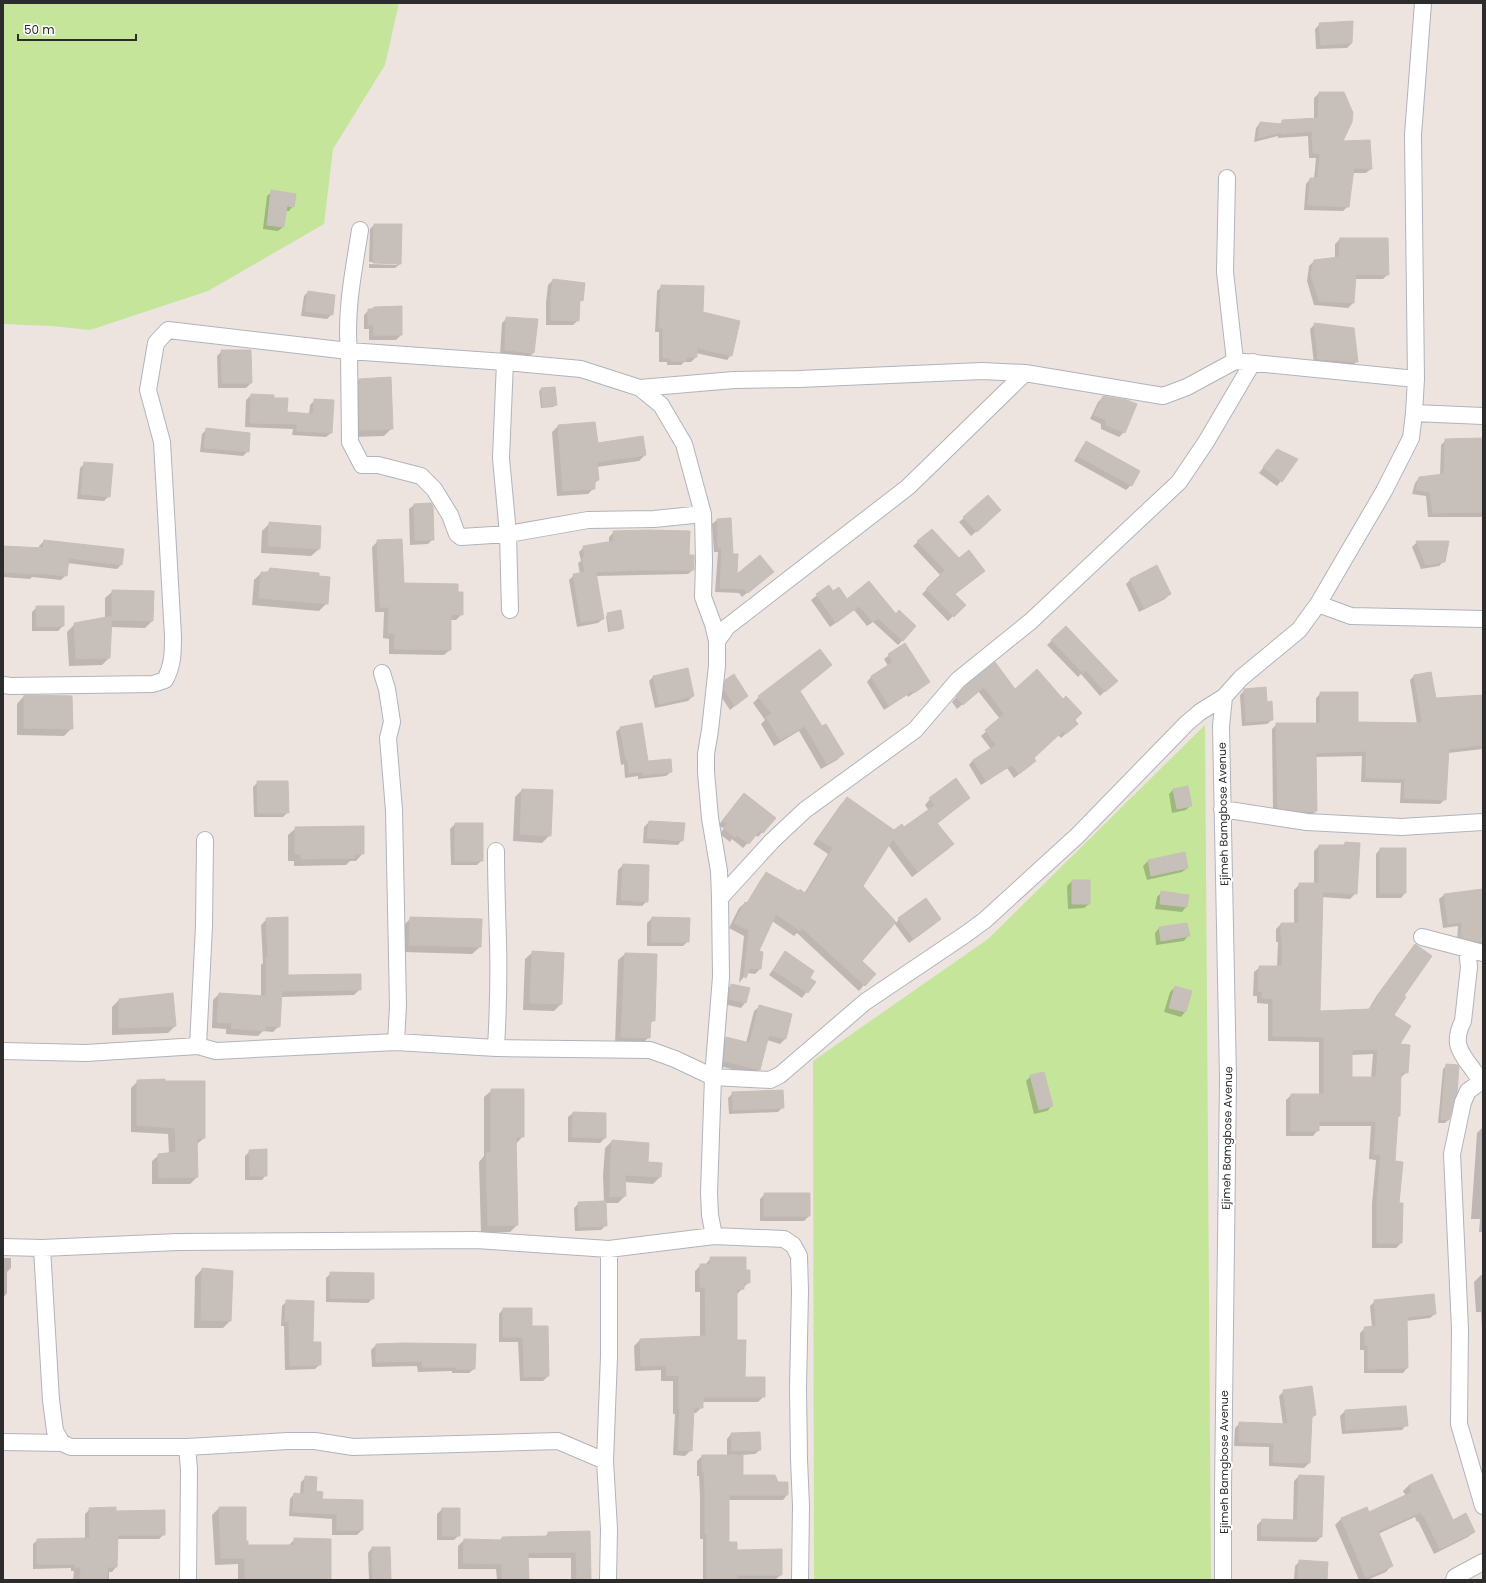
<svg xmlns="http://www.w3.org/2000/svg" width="1486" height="1583" viewBox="0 0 1486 1583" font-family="Poppins,sans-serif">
  <rect width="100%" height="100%" fill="#eee4df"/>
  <path fill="#c5e59b" d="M3,3H399L385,65L333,149L324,224L208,291L90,330L51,326L3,324Z
    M1205,725L1211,1580H814L813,1061L988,939Z"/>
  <path fill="#0003" fill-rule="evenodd" d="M1320,24L1352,43L1347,48L1316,49L1315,29Z
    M1319,93L1341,142L1371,169L1366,173H1352L1348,206L1343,211L1304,210L1306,184L1310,179H1314L1316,158H1309L1308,136L1278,138V136L1254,142L1256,128L1260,123L1279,125L1283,121L1314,120V98Z
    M272,192L293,206L289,211H285L283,227L278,231L263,229L267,196Z
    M374,225L400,264L395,268H369V264L397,265V263L369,262L370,229Z
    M1340,239L1388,274L1383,279H1355L1353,303L1348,308L1314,305L1307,281L1309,266L1314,261L1335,259V244Z
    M553,280L582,300L578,303V320L573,325H546V302L548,285Z
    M662,286L702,313L731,355L727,360L696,353V357L691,362H684L681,365H667V362H659V332H655L657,291Z
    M308,292L332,314L327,319L301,316L304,296Z
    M401,307V335L396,340H369V329H364V315L369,310Z
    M507,318L536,320L533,353L528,358L500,355L502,323Z
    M1315,324L1357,361L1352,366L1314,364L1310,329Z
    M222,351L251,383L246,388H218L217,356Z
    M359,380L392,428L384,436L353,437L352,387Z
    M542,389L556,405L553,407L541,408L539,391Z
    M251,395L273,399L286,413L309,414L310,405L315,400L331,433L326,437L292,435L293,429L245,427L246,400Z
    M1103,397L1124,432L1119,437L1101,429V424L1090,419L1098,402Z
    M595,423L597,444L645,455L639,461L597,467L598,480L594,484V488L588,494L557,496L552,432L558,426Z
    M207,429L248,451L243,456L200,452L202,434Z
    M1483,439V517H1428L1426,496L1412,494L1415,483L1419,478L1440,477L1441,445L1446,440Z
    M1086,443L1131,485L1126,490L1074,461L1082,447Z
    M1273,455L1281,481L1277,486L1259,473Z
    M85,463L109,496L104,501L77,499L80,468Z
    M414,505L433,539L428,544L410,545L409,509Z
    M995,515L971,536L959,522L964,518Z
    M717,520L732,555L736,577L768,576L742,597L739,593L715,592L718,552H714L712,524Z
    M269,524L319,549L311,556L261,553L262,531Z
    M932,530L954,595L964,605L948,621L922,594L941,576L913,546Z
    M614,532L688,556L693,570L688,574L596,576L603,619L598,623L577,627L569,580L574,575L580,574L578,563L581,561L579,552L584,547L609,543V537Z
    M44,541L121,565L117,569L67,563L66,575L61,580L32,577L30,579L3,577V547L39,549V546Z
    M378,541L403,584L457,593L462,614L456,620H450V650L444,655L389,654V639L383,638L384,612H375L372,547Z
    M1417,542L1444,561L1439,566L1421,569L1412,547Z
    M270,569L318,577L327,603L319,611L252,605L254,580L261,573H266Z
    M1130,580L1170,594L1165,599L1139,612L1126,584Z
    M869,582L903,640L898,645L873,622L867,626L854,610L830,627L811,600L829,586L833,593L847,600Z
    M113,591L152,621L145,628L110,627L109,658L102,665L69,666L67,632L75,624L105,618V598Z
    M37,607L63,626L58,631H32V612Z
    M608,614L623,628L621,630L608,632L606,616Z
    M1066,627L1111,685L1100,696L1081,674L1078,677L1047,645Z
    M904,644L929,682L908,697L907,695L884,710L867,682L871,677L888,666L884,659Z
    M995,664L1015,691L1073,720L1077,724L1061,738L1058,735L1033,758L1035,761L1030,766L1014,778L1007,768L981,785L969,765L973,760L991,749L981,736L1000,719L978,691L957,709L952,702L960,693Z
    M831,665L799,691L822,727L843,754L837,760L821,769L799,731L774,746L761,724L765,720L753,703L759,697Z
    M1415,675L1435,699L1483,696V749L1448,753L1445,799L1440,804L1400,803L1401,783L1361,782L1362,756L1315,757L1316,811L1311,816L1273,812L1272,729L1277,724H1316V698L1321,693L1357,723L1417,724L1410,680Z
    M654,676L693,696L688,701L655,708L649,681Z
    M726,681L747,696L730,710L720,695L721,686Z
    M1245,690L1266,703L1272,720L1267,724L1242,726L1240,695Z
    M24,696L72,728L64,736L17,735V704Z
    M620,728L648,762L671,772L666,776L638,779V776L625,778L624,764L621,765L616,732Z
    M258,782L288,812L283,817H254L253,787Z
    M522,790L550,835L542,843L513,841L515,797Z
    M1173,790L1191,805L1186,810L1172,813L1169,794Z
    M739,799L774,818L758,837L755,835L743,848L732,839L730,842L720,834L724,828L718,826Z
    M847,799L894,831L904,829L929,811L925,805L930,799L961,805L937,824L953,844L947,850L912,877L888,845L862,886L896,923L899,919L935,924L909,943L894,923L860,961L864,985L859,991L797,933L794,936L772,921L757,952L760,969L755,974L747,973L739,983L744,936L729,928L739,908L745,903L746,904L761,879L767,873L798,892L804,894L828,854L813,844L841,804Z
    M649,822L682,840L678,845L643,843L644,827Z
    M455,824L482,860L477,865H451L450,829Z
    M296,828L363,853L356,861H350L346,865L294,866V861H288V835Z
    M1345,843L1356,893L1350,899L1322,897L1319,1012L1368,1010L1377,995L1415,945L1402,996L1393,1016L1398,1045L1407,1072L1400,1078V1115L1397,1118L1394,1162L1401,1243L1396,1248H1372V1204L1376,1160L1369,1159L1371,1126H1318V1130L1313,1136H1286V1100L1291,1095H1319V1042L1268,1041V1004L1257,1003V996H1253L1254,972L1260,967H1277L1278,942H1276V929L1281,924H1294V890L1300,884H1314V851L1319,846H1342ZM1373,1054L1371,1078H1351V1055Z
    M1380,849L1405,893L1401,898H1376V854Z
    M1148,861L1187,868L1182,872L1147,880L1143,866Z
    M623,865L648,866L647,901L642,906L616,905L618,870Z
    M1072,881L1089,904L1084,908L1068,909L1067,886Z
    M1483,890V946L1457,942L1458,926L1443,928L1439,899L1444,895Z
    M1161,893L1188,896L1186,907L1182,912L1155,909L1157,897Z
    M411,918L480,947L472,954L402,952L403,926Z
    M652,918L688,941L683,946H647V923Z
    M267,919L287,976L360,989L354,995L281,997L279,1026L273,1032L263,1031L258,1036L226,1034V1029L212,1028L213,1000L219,994L261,997V965L263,963L261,925Z
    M1159,928L1188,936L1184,941L1156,945L1155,933Z
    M533,952L561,1004L554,1011L523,1010L525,959Z
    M785,953L808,978L814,982L802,998L769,975Z
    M625,954L654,1020L649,1025V1037L642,1044H615L618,960Z
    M731,985L745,1003L741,1008L724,1004L727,990Z
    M1175,987L1191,991L1185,1012L1181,1017L1164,1012L1170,992Z
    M119,1000L175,1026L168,1033L112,1035V1007Z
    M759,1007L791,1014L785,1039L780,1044L767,1040L759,1069L754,1074L719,1066L721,1043L726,1038L746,1043L754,1011Z
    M1447,1065L1449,1119L1445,1123H1438L1443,1069Z
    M1031,1076L1052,1106L1047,1111L1034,1114L1026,1081Z
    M138,1081L204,1082V1138L196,1145L197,1177L190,1184H152V1161L159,1155L169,1153L168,1134L131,1132V1088Z
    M492,1090L523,1136L516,1144L517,1225L510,1232L481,1233L479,1162L484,1156V1097Z
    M733,1093L783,1107L778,1112L729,1114L728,1098Z
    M573,1113L605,1114V1138L600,1143L568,1142V1117Z
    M1483,1127V1232H1479L1480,1219H1471L1477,1133Z
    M612,1141L646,1163L660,1177L653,1184L624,1182L625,1196L618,1203H605L606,1225L601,1230L575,1231L574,1208L579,1203L604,1202L603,1176L605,1148Z
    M250,1151L266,1175L262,1180H245V1156Z
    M765,1194H809V1216L804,1221H760V1199Z
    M3,1258H11V1268L7,1272V1293L3,1298Z
    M711,1258L745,1271L749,1282L736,1295V1341L744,1378L764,1396L758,1402H702V1407L696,1413H693L691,1450L685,1456L673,1455L675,1414H673V1381H661V1370L635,1371L634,1346L640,1340L700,1338V1292H695V1271L701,1265H705Z
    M202,1269L232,1272L230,1321L223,1328H194L195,1277Z
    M331,1273L373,1298L368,1303L326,1302V1278Z
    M1481,1275H1483V1347L1481,1312H1476L1474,1282Z
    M287,1301L312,1343L320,1364L315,1369L285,1370L284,1326H281L282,1306Z
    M1375,1301L1435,1314L1430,1318L1406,1321L1407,1368L1403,1373H1364V1350H1360V1333L1365,1328H1372L1370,1306Z
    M503,1309L531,1327L548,1376L543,1381H520L518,1342H499V1314Z
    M452,1344L474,1369L469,1373H452V1371L418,1372L417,1366L372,1367L371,1350L376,1345Z
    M1284,1391L1315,1415L1311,1419L1309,1463L1304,1468L1269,1466V1447L1234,1446L1235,1428L1240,1423L1283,1425L1279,1396Z
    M1345,1411L1406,1425L1402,1430L1342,1434L1340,1416Z
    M731,1434L760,1450L755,1454L742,1455V1476L778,1483H787V1495L783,1500H728V1543L736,1551L781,1575L776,1579L703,1580V1539H700V1497L699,1476H697V1461L702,1456H727V1439Z
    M1299,1476L1323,1477L1321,1537L1316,1542L1257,1541V1525L1262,1520L1293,1521L1294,1481Z
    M306,1477L321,1500L362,1530L357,1535H332V1519L289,1516L290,1499L294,1494H300L301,1482Z
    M1409,1485L1452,1521L1474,1532L1468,1537L1434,1554L1418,1521L1417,1522L1415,1517L1378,1534L1391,1566L1386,1572L1367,1580H1359L1335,1525L1341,1519L1367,1508L1369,1513L1406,1496L1403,1491Z
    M219,1508L247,1546H288L295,1539L330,1580H238V1564L215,1565L212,1515Z
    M90,1509L115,1512L164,1534L159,1539H117L116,1567L112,1572H109V1580H73L74,1571H71V1568L33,1569V1544L38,1540L85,1539V1514Z
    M442,1509H459V1535L454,1540H437V1514Z
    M589,1532L590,1580H571V1558H527L528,1580H497L496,1569H458V1546L464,1540L499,1541L502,1538H544L548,1533Z
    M372,1548L390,1580H369L368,1553Z
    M1300,1561L1326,1580H1294L1295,1566Z"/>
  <path fill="#c6bfba" stroke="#cabfb8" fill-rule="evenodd" d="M1353,21L1352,43L1321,45L1319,23Z
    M1319,92H1344L1353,113L1352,122L1343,141L1370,140L1372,169L1354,168L1349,207L1308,205L1310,178H1318L1320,153H1313L1312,131L1282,134V132L1258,138L1260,122L1282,124V120L1318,118Z
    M271,190L296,194L294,207L287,206L284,227L267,225Z
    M374,224H402L401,264L373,263Z
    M1340,238H1388L1389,275L1356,274L1354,303L1319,301L1311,275L1314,260L1339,257Z
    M553,279L585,283L583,301L580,300L579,321L551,320V297Z
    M661,285L704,286L703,312L740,321L732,356L697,348V357H686V361H671V358H663V328H659Z
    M308,291L335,295L333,315L305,311Z
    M402,306V335H374V325H368V309H372L374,307Z
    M506,317L538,319L534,353L505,350Z
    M1314,323L1354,328L1358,362L1318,359Z
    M221,350H251L252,383H222Z
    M391,377L393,429L360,430L359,379Z
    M555,387L557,405L543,407L541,388Z
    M251,394L274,395V398H288L287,412L313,414L314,399L334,400L332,433L297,431V424L250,423Z
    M1103,396L1127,400L1137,404L1125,433L1106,425V420L1094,415Z
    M595,422L598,443L643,436L646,455L597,462L599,480L595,481V489L563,491L558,425Z
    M206,428L250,433L249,452L204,448Z
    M1483,438V512L1433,513L1430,492L1416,490L1419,477L1444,474L1445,439Z
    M1086,441L1140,471L1132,486L1078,456Z
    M1277,449L1298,459L1282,482L1263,467Z
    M84,462L113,464L110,497L81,494Z
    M988,495L1001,510L977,532L963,517Z
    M431,503L433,506L434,540H415L414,504Z
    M731,518L733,554H738L737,574L760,555L774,572L748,593L744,589L720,588L722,548H718L717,519Z
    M269,522L321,526L320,549L268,546Z
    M932,529L959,558L969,550L985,571L955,594L966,605L954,617L926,589L945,570L917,541Z
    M648,530L690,531L689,555H694V570H642L596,572L604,619L581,622L573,574L585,572L582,558L585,557L583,546L614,541L613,531Z
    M402,539L404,583L458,584V592H463V615L451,614V650L394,649L395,633H388L389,607H380L377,540Z
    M44,540L124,549L122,565L69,558L67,576L36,573V574L3,572V546L43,548Z
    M1416,541H1449L1445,562L1426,565Z
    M1157,565L1171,594L1144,608L1130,579Z
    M270,568L319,573V576L330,577L328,604L259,598L261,572H269Z
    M869,581L896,614L899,610L916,626L903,641L878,618L873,622L859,606L836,623L816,594L829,585L833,591L839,587L847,599Z
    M112,590L154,591L153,621L112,620Z
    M36,606H64V626L37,627Z
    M621,610L624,628L610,631L607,613Z
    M112,616L110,658L76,659L74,623Z
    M1066,626L1118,681L1105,692L1086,670L1083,673L1051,640Z
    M905,643L930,682L914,693L912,691L889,706L871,676L893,662L888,654Z
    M820,649L832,665L800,691L822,726L826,724L844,754L827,764L805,726L780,740L766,717L772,714L758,696Z
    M995,662L1015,689L1037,669L1063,699L1066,696L1082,713L1075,720L1078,724L1066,734L1063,731L1034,758L1036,761L1019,774L1012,765L986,781L973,760L996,745L985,730L1004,714L984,687L963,705L956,697L964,687Z
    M688,668L694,696L659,704L653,676Z
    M1431,672L1436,698L1483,695V745L1449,749L1446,800L1404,798L1405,779L1366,778V751L1316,753L1317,811L1303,812L1278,808L1276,723H1320V692H1358V722L1422,723L1414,675Z
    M734,674L748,696L735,706L724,690L725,680Z
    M1266,687L1267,702L1272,701L1273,720L1246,722L1244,689Z
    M24,695L72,696L73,729L24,728Z
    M642,723L648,761L671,759L672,772L643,775V772L629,773L628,760H626L620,727Z
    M956,778L970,798L937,823L954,844L918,872L893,839L863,886L896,922L862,961L876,974L865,986L802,928L800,931L776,914L759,951L763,952L761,969L750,968L746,978L744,977L749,930L734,923L745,902L748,903L766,872L799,891L800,889L806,894L833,848L818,839L847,797L894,830L902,824L904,827L935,805L929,798Z
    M257,781H288L289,813H258Z
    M1188,786L1192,806L1177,809L1173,789Z
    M522,789L553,790L551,836L520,834Z
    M744,793L776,818L763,833L760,830L749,844L737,835L735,838L724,828L728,823L722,821Z
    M649,821L685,823L683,841L647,838Z
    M455,823H483V861H455Z
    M364,826V854H354V858L301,859V854H295V827Z
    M1345,842L1360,843L1357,894L1323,892L1320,1011L1370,1009L1382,989L1415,944L1432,956L1404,996L1406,997L1394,1015L1411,1026L1400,1044L1410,1045L1408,1073L1401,1072L1400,1116H1398L1395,1161L1403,1162L1399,1203H1403L1402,1243H1377V1198L1381,1155L1374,1154L1376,1121H1319V1131H1291V1094H1324V1037L1273,1036V999L1262,998V991H1258L1259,966H1282V937H1281V923H1299V883H1319V845H1345ZM1378,1049L1376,1077H1352V1050Z
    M1380,848H1406V893H1380Z
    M1185,852L1188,868L1151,876L1148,860Z
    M623,864L649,865L648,902L621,900Z
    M1072,880H1090V904H1072Z
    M1483,889V942L1461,938L1462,922L1448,924L1444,894Z
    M1161,891L1189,895L1187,907L1160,904Z
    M926,898L941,919L914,939L898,918Z
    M288,917V975L361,974V990L282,991L280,1027L265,1026V1031L231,1028L232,1023L217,1022L219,993L266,996V958H268L266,918Z
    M410,917L482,919L481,947L409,945Z
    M652,917L690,918L689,942H651Z
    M1187,923L1190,936L1161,941L1159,927Z
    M532,951L564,953L562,1004L530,1003Z
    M785,951L814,971L810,978L816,982L808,993L773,970Z
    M625,953L657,954L655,1021L651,1020L650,1038L621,1037Z
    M731,984L750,988L746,1003L729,999Z
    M1175,986L1192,991L1186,1012L1169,1008Z
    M173,993L176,1026L119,1028V999Z
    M759,1005L792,1014L786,1039L769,1035L760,1070L724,1061L726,1037L750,1043Z
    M1446,1064L1458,1065L1459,1066L1457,1093L1449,1120L1441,1119Z
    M1044,1072L1053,1106L1039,1110L1030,1075Z
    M165,1079V1081H205V1138H197L198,1177L159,1178L158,1154L176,1152L175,1128L137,1125V1080Z
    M491,1089H524V1137H516L518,1225L488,1226L486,1153H491Z
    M783,1090L784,1108L733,1110L732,1092Z
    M573,1112L606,1113V1138L572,1137Z
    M612,1140L649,1143L648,1162L662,1163L661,1177L625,1175L626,1196L610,1197V1169Z
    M267,1149V1176H250L249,1150Z
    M764,1193H810V1216H764Z
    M606,1201L607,1226L579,1227L578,1202Z
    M710,1257H746V1270H750V1283H744V1289L737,1290V1340H746L745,1377H765V1397H703V1408H694L692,1451L678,1450L680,1408H679V1375L667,1376L666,1365L641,1366L640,1339L706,1336L705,1287H700V1264H711Z
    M202,1268L233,1271L231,1321L201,1320Z
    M330,1272L374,1273V1299L330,1298Z
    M1434,1294L1436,1314L1407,1317L1408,1368L1368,1369V1345H1365L1364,1327L1376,1326L1374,1300Z
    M286,1300L314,1301L313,1342H321V1365L290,1366L289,1321H285Z
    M503,1308H532V1326H548L549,1376L524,1377L523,1337H503Z
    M405,1343L476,1344L475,1369H456V1367H422V1361L376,1362V1344Z
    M1312,1386L1316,1415L1312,1416L1310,1463L1273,1462L1274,1443L1239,1442V1422L1288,1424L1283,1390Z
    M1406,1406L1408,1426L1346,1430L1345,1410Z
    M760,1432L761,1450L732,1451L731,1433Z
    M702,1455H743V1475H775L778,1482H788V1495H729V1542H737V1550L782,1549V1575H737V1579H707V1534H705V1491L704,1471H702Z
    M1432,1474L1453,1520L1466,1513L1475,1532L1440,1549L1424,1516H1423L1421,1512L1378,1531L1393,1566L1366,1578L1341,1518L1367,1507L1369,1512L1412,1492L1409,1485Z
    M1299,1475L1324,1476L1322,1537L1261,1536L1262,1519L1297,1520Z
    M305,1476L317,1477L316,1491L323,1492L322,1499L363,1500V1530H337V1514L293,1512L294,1493L304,1494Z
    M116,1507V1511L165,1510V1535H118L117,1567H107V1580H80L81,1567H75V1564H37V1539L90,1538L89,1508Z
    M219,1507H246V1541H248V1545H294V1538L331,1539V1580H245V1558H221Z
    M442,1508H460V1536H442Z
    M590,1531L591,1580H577L576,1552L528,1553L529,1580H502V1564L463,1563L464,1539L502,1540V1537L548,1536V1532Z
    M372,1547H390L391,1580H373Z
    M1299,1560L1328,1562L1327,1580H1298Z"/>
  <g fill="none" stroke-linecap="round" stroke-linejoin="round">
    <g stroke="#afb4bc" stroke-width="18">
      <path id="minor" d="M1227,178L1225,272L1235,361L1416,379
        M360,230C354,269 345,311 349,351L505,362
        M640,388L734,380L799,379L982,371L1025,373L1163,396L1187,387L1235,361
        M1414,413L1483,416
        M1318,604L1351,616L1483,619
        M510,610L508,534L501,458L505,362L581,369L640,388L661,405L684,444L703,514
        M717,641L727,627L908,487L1025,373
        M382,673L387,689L392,722L388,738L394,810L398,1006L396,1042L496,1048
        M3,685L11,686L153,684L165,680C173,665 173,653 173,636L162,442L148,390L156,343L168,330L349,351L350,442L362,465H378L421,476L434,489L450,515L457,534L461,537L508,534L588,520L654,519L703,514L704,562L703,597L713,624L717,641V666L710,730L706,754V772L710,818L719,871L720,898L721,977L713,1077L709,1193L710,1215L714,1236L784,1239L793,1245L799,1256L800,1291L798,1388L799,1459L801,1506L800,1580
        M1222,809L1307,822L1401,827L1483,822
        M205,840L204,926L198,1046L216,1051L396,1042
        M496,851C496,881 497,910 498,940C499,976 498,1012 496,1048L650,1050L675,1059L713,1077L770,1080L780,1075L865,1002L966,934L985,920L1077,836L1187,723L1200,712L1224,697L1241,678L1299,630L1318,604L1384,491L1411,438L1414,413L1416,379L1413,135L1423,3
        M720,898L772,841L805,810L915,730L958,680L1031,621L1179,482L1206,442L1253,362
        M1422,937L1483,953
        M1467,949L1469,967L1463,1021C1453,1041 1458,1050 1471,1067C1475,1072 1478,1078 1483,1081
        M3,1051L86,1053L198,1046
        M1482,1081L1468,1091L1463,1102L1452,1154L1460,1329L1459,1424L1483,1506
        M3,1247L42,1248L178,1242L476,1240L609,1249L714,1236
        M42,1248L51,1400L55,1431L62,1443L71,1447H187L288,1441H315L353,1447L558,1441L605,1461
        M3,1442L62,1443
        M187,1447L189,1469L188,1580
        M608,1580L609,1529L605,1461L609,1356V1249
        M1223,1580V1491L1228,1078L1221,726L1224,697
        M1454,1580L1455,1577L1483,1562"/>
    </g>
    <use href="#minor" stroke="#fff" stroke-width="16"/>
  </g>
  <g text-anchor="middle" stroke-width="4" stroke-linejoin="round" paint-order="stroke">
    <g font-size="11" fill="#2c2c2c" stroke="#fff">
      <text transform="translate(1223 814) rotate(-91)" y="4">Ejimeh Bamgbose Avenue</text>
      <text transform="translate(1227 1138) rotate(-89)" y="4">Ejimeh Bamgbose Avenue</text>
      <text transform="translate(1224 1462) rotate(-90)" y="4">Ejimeh Bamgbose Avenue</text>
    </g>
  </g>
  <rect width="1486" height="1583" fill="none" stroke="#2c2c2c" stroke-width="8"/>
  <path d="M18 34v6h118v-6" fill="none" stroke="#2c2c2c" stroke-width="2"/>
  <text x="24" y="34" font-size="12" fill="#2c2c2c" stroke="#ffffff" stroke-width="3" paint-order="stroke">50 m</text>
</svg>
